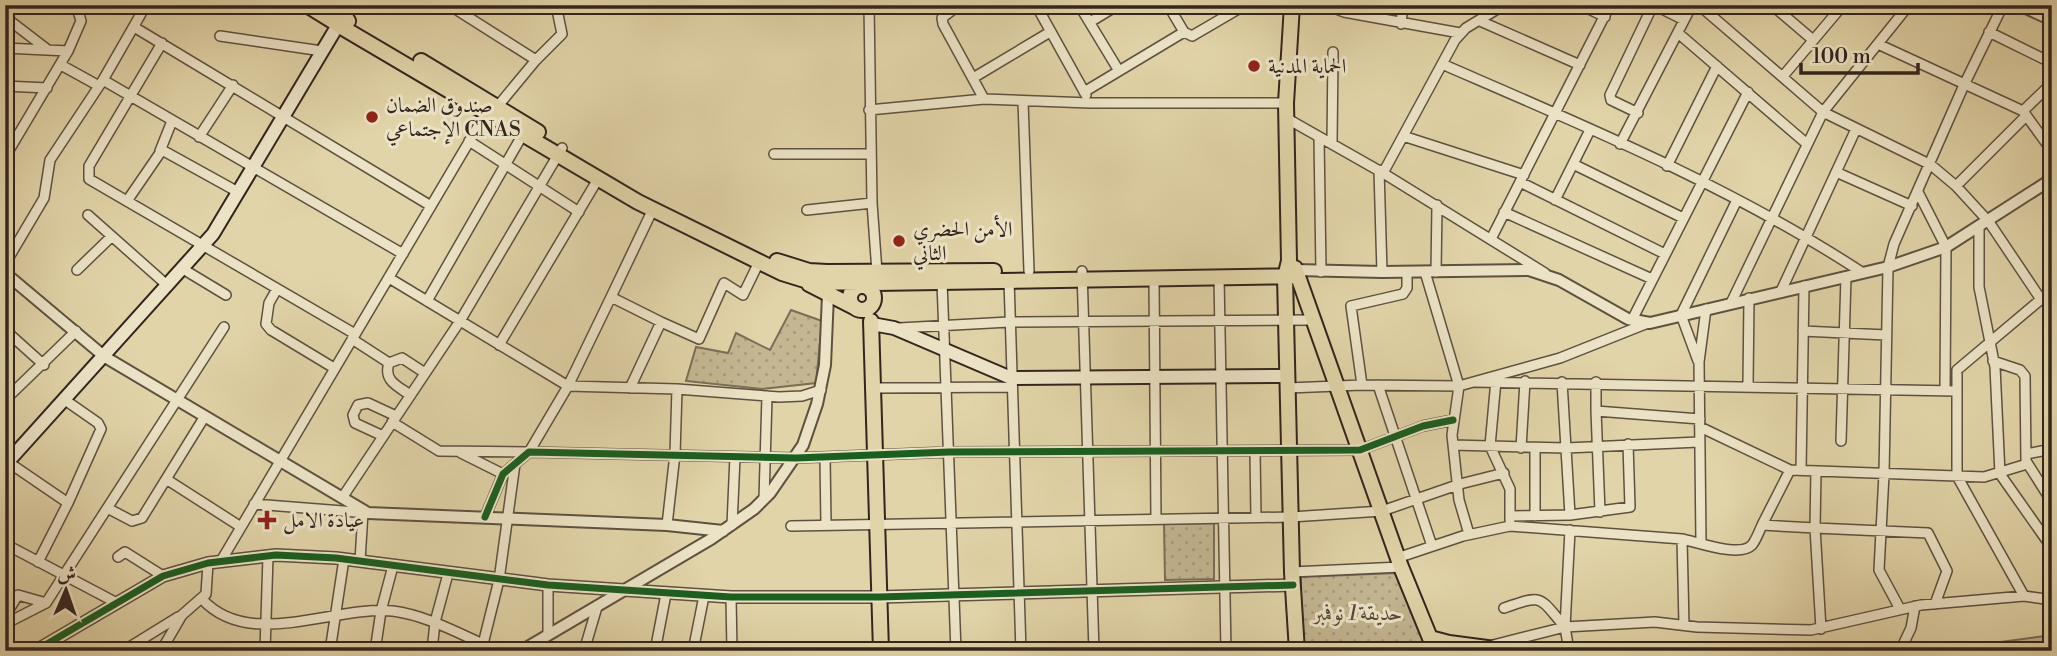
<svg xmlns="http://www.w3.org/2000/svg" width="2057" height="656" viewBox="0 0 2057 656" font-family="'Libre Bodoni',Amiri,serif">
  <defs>
    <pattern id="grass-dots" width="8" height="8" patternUnits="userSpaceOnUse" patternTransform="scale(1.75)"><rect width="8" height="8" fill="#c3b691"/><path d="M2 2h.1M6 6h.1" fill="none" stroke="#a89c7d" stroke-width="1.8" stroke-linecap="round"/></pattern>
    <pattern id="forest-firs" width="22" height="20" patternUnits="userSpaceOnUse" patternTransform="scale(1.75)"><rect width="22" height="20" fill="#c3b691"/><path d="M5 1l3.5 6h-7zM16 11l3.5 6h-7z" fill="#a89c7d"/></pattern>
  </defs>
  <rect width="100%" height="100%" fill="#e1d4a8"/>
  <filter id="stains"><feTurbulence type="fractalNoise" baseFrequency=".00286" numOctaves="4"/><feColorMatrix values="0 0 0 0 .2 0 0 0 0 .09 0 0 0 0 .02 0 0 0 .5 -.17"/></filter>
  <radialGradient id="worn" r=".72"><stop offset=".6" stop-color="#630" stop-opacity="0"/><stop offset="1" stop-color="#630" stop-opacity=".3"/></radialGradient>
  <path fill="url(#grass-dots)" stroke="#7b6e58" stroke-width="2" d="M791,310L822,321L816,383L762,389L686,381L696,347L728,353L736,333L770,350Z
    M1214,523V579L1165,580L1164,524Z
    M1397,573L1424,636L1423,651H1301V577Z"/>
  <path fill="url(#forest-firs)" stroke="#7b6e58" stroke-width="2" d="M2052,635V651H1933Z"/>
  <g fill="none" stroke-linecap="round" stroke-linejoin="round">
    <g stroke="#5e5140" stroke-width="12">
      <path id="minor" d="M146,5L103,80L403,254
        M449,5L536,60L497,107
        M869,5L872,203L877,272
        M959,5L942,18L943,24L984,99
        M1036,5L1086,95
        M1079,5L1119,71
        M1168,5L1184,32L1192,36L1245,5
        M1326,5L1344,12
        M1345,5L1344,12L1460,33
        M1581,5L1605,17
        M1654,5L1684,20
        M1699,5L1823,112L1931,165L1956,186L1989,222L2040,298
        M1772,5L1813,40
        M5,17L48,50
        M1480,21L1580,65
        M1090,22L1118,5
        M1401,24L1403,5
        M134,27L431,206
        M1989,32L2052,63
        M1678,33L1807,144
        M220,36L322,51
        M162,43L89,166V179L355,334
        M1880,45L2023,111L2052,151
        M5,48L68,51
        M536,60L562,34L556,5
        M1442,64C1585,126 1732,187 1863,273
        M61,65L99,86
        M1784,75L1843,5
        M973,78L1050,32
        M5,86L47,88
        M1084,92L1184,32
        M1023,101L1029,271
        M869,110L984,99L1090,103H1286
        M2023,111L2052,83
        M1638,113L1611,100L1610,95L1653,5
        M1286,118L1383,173L1545,273
        M1403,136L1524,175
        M199,137L233,85
        M1319,137L1321,272
        M469,141L579,212
        M1332,144L1333,52
        M1620,144L1692,5
        M160,151L172,121
        M774,154H871
        M5,157L68,51L81,21L78,11L70,5
        M1573,164L1683,218
        M1667,166L1717,66
        M1379,170L1382,272
        M1836,172L1912,206
        M1383,173L1455,40L1466,28L1504,5
        M1520,182L1665,254
        M1956,186L2026,116
        M1918,192L1946,247L1945,391
        M1555,200L1590,130
        M127,201L162,150L238,192
        M807,210L872,203
        M1504,212L1652,279
        M88,215L168,286
        M1979,229V287L1995,367L2000,474L2052,548
        M1491,239L1610,5
        M5,264L44,198L50,160L103,80
        M183,269L226,295
        M77,270L111,237
        M1082,271L1094,651
        M1425,272L1459,386L1452,435L1459,500L1469,534
        M1436,272L1437,205
        M389,278L568,386L677,389L779,397L802,396L821,390
        M1219,278L1226,651
        M1154,279L1156,519
        M1009,280L1021,651
        M942,282L956,651
        M277,289L269,303L266,324L271,330L334,368
        M1781,291L1856,129
        M611,297L653,209
        M427,301L523,134
        M1731,303L1823,112L1909,5
        M1632,320L1748,92
        M661,322L699,339L724,283L743,295L759,262
        M899,328L1009,322L1315,320
        M5,330L44,365
        M1803,331L1886,335
        M352,339L389,363
        M499,345L598,179
        M1698,361L1681,315L1737,200
        M1993,361L2020,370L2025,376L2026,461L2052,502
        M1496,380L1490,446L1510,489V520
        M1474,382L1956,391
        M1562,382L1570,515
        M1596,382V411L1700,419
        M1362,385L1351,306L1403,294L1407,288V272
        M1378,385L1432,546
        M1748,385L1749,298
        M874,388L1011,387
        M1288,388L1362,385L1459,386L1560,358L1648,323
        M410,395C398,386 383,381 389,363L402,358L425,373
        M5,400L76,331
        M1596,411L1600,512
        M392,422L439,451L529,452L568,386L611,297L661,322L630,388
        M1700,427L1790,470L1984,477L2027,464
        M383,436L355,423L353,415L358,405L368,403L396,416
        M1841,441L1846,277
        M1453,445L1566,448L1699,442
        M1521,448L1525,381
        M1255,452L1256,517
        M461,453L503,474
        M2026,454L2052,449
        M825,457L826,525
        M8,462L68,503L101,429L98,423L65,400
        M1801,470L1804,286
        M1816,471L1815,528L1928,533L1947,571L1935,604
        M166,479L241,527
        M342,498L460,321L562,148
        M764,499L767,396
        M254,504L368,513
        M109,509L132,521L142,518L205,416
        M1511,516L1570,515L1630,507L1628,444
        M1535,516V448
        M485,517L503,474L529,452L796,458L949,452L1360,450L1423,426L1453,420
        M667,525L675,454L677,389
        M732,525L735,457
        M1762,525L1790,470
        M791,526L1291,517L1382,511L1460,484L1504,473
        M1682,539C1697,542 1740,558 1752,545C1756,540 1759,532 1762,525L1815,528L1821,629
        M1701,543L1699,362L1706,309
        M5,544L115,602
        M118,557L125,552L163,576
        M1397,558L1463,536L1510,526L1682,539L1684,625
        M221,561L489,108
        M360,561L363,512
        M38,562L68,503
        M1292,572L1401,567
        M2024,596L1957,476V370L2052,290
        M731,597L732,651
        M202,599C249,651 334,605 393,611C424,615 454,631 483,644L499,580L515,464
        M1504,608C1544,594 1538,596 1565,627
        M1900,609L1879,570L1884,474L1888,267L1894,244L1964,85L2003,5
        M5,616L18,595L46,603
        M5,624L46,603L224,327
        M548,635V585
        M1493,645L1565,627L1655,622L1697,627L1811,630L1921,605L2024,596L2052,600
        M123,651L178,617
        M161,651L182,615L206,594L208,563
        M265,651L268,556
        M330,651L344,559
        M375,651L381,611L393,566
        M432,651L435,622L448,574
        M584,651L597,607
        M655,651L666,594
        M693,651L704,596
        M1569,651L1565,627L1570,530
        M1900,651L1911,628L1915,606"/>
    </g>
    <g stroke="#5e5140" stroke-width="14">
      <path id="tertiary" d="M2019,5L2052,20
        M1296,270L1382,272L1529,270L1559,280L1628,319L1650,323L1888,267L1946,247L2052,179
        M5,273L105,357L368,513L667,525L723,531
        M35,651L163,576L208,563L276,555L336,558L548,585L731,597H879L1293,585
        M521,651L711,539L754,509L770,493L803,445L817,404L825,365L828,295"/>
    </g>
    <g stroke="#33251e" stroke-width="16">
      <path id="secondary" d="M872,324L894,328L1011,378L1287,376
        M5,465L213,234L338,25"/>
    </g>
    <g stroke="#33251e" stroke-width="18">
      <path id="primary" d="M307,5L336,23
        M1292,5L1286,103L1289,261L1285,277L1292,572L1297,651
        M343,26L348,21L343,13L336,18L338,25L638,202L782,273L811,282L875,283L1298,276
        M421,61L538,132
        M777,261L809,271L827,272L994,271
        M1295,268L1401,567L1430,638L1449,643L1510,651
        M809,284L854,307
        M850 298a12 12 0 1 1 24 0a12 12 0 1 1-24 0Z
        M871,321L881,651"/>
    </g>
    <use href="#minor" stroke="#ece3c6" stroke-width="9"/>
    <use href="#tertiary" stroke="#ece3c6" stroke-width="10"/>
    <use href="#secondary" stroke="#ece3c6" stroke-width="12"/>
    <use href="#primary" stroke="#e1d4a8" stroke-width="14"/>
    <g stroke="#ece3c6" stroke-width="11">
      <path id="cycleway" d="M485,517L503,474L529,452L796,458L949,452L1360,450L1423,426L1453,420
        M35,651L163,576L208,563L276,555L336,558L548,585L731,597H879L1293,585"/>
    </g>
    <use href="#cycleway" stroke="#1b5e20" stroke-width="7"/>
  </g>
  <g fill="#8f2418" stroke="#ece3c6" stroke-width="2.5">
    <circle cx="1254" cy="66" r="7"/>
    <circle cx="372" cy="117" r="7"/>
    <circle cx="899" cy="241" r="7"/>
    <path d="M263.5 509.5h7v7h7v7h-7v7h-7v-7h-7v-7h7z"/>
  </g>
  <g text-anchor="middle" stroke-width="6" stroke-linejoin="round" paint-order="stroke">
    <g font-size="21" fill="#33251e" stroke="#ece3c6" text-anchor="start">
      <text x="1268" y="73">الحماية المدنية</text>
      <text x="386" y="112">صندوق الضمان<tspan x="386" dy="24">الإجتماعي CNAS</tspan></text>
      <text x="913" y="236">الأمن الحضري<tspan x="913" dy="24">الثاني</tspan></text>
      <text x="283" y="527">عيادة الامل</text>
    </g>
    <g font-size="21" font-style="italic" fill="#57493b" stroke="#ece3c6">
      <text x="1358" y="620">حديقة 1 نوفمبر</text>
    </g>
  </g>
  <rect width="2057" height="656" fill="none" stroke="#e1d4a8" stroke-width="28"/>
  <rect x="7" y="7" width="2043" height="642" fill="none" stroke="#33251e" stroke-width="3.5"/>
  <rect x="14" y="14" width="2029" height="628" fill="none" stroke="#33251e" stroke-width="2"/>
  <g transform="translate(66 590) rotate(2)" stroke="#ece3c6" stroke-width="5" paint-order="stroke">
  <path d="M0-5L12 26L0 18L-12 26Z" fill="#33251e"/>
  <text y="-10" font-size="19" font-weight="bold" text-anchor="middle" fill="#33251e">ش</text>
  </g>
  <path d="M1801 63v10h117v-10" fill="none" stroke="#33251e" stroke-width="3.5"/>
  <text x="1812" y="63" font-size="21" fill="#33251e" stroke="#ece3c6" stroke-width="5" paint-order="stroke">100 m</text>
  <rect width="100%" height="100%" filter="url(#stains)"/>
  <rect width="100%" height="100%" fill="url(#worn)"/>
</svg>
